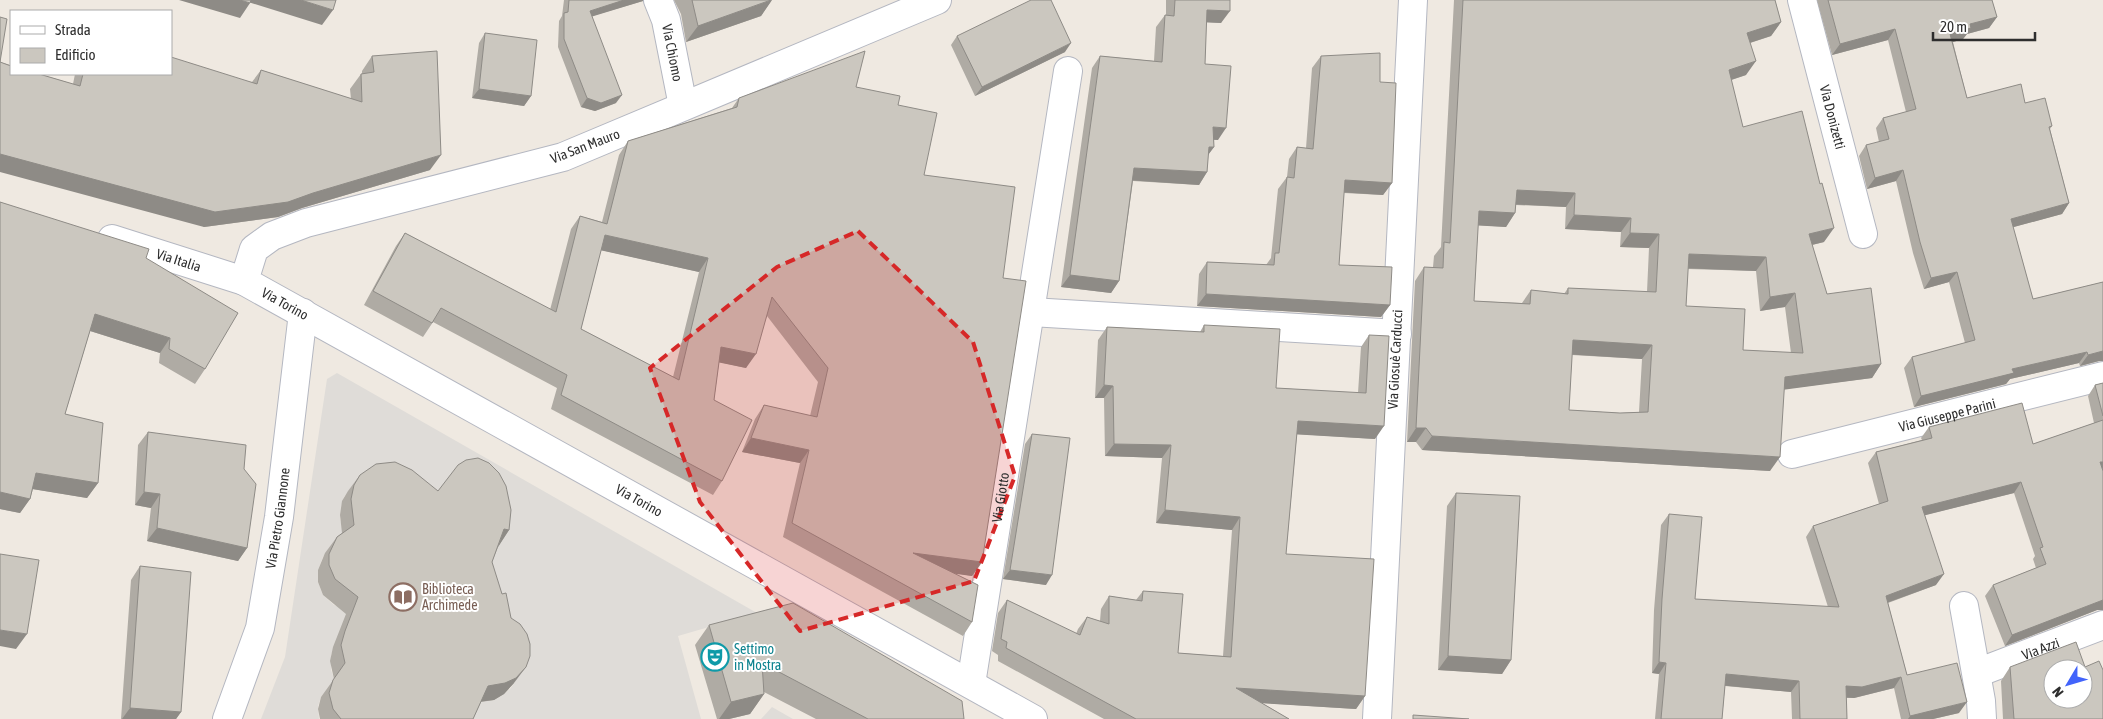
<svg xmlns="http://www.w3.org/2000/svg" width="2103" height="719" viewBox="0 0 2103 719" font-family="'Asap Condensed',sans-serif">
  <rect width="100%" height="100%" fill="#efe9e1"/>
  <path fill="#dfdcd8" d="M337,373L757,613L678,636L701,719H467L479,701L494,700L501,696L510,689L516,680L441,492L354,485L344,497L341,507L340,519L344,535L323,557L318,570V582L323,595L334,605L349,609L331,655V670L335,681L321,697L318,706L319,719H261L285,657L327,379Z
    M772,707L793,719H761Z"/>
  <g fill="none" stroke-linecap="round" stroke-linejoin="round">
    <g stroke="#b4b7c1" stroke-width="30">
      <g id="minor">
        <path id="s1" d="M658,0L666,20L683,106"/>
        <path id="s2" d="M1802,0L1863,234"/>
        <path id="s3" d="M112,239L244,281"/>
        <path d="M1031,312L1397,334"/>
        <path id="s4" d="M1792,454L2103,376"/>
        <path d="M1964,606L1981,701L1982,719"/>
        <path id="s5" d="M1977,673L2103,625"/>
        <path id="s6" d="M971,684L1068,71"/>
        <path id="s7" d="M1377,719L1413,0"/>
      </g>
    </g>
    <g stroke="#b4b7c1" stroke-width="30">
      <g id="tertiary">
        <path id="s8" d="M937,0L563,157L306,223L272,236L254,249L244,281L1033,719"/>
        <path id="s9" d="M227,719L260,628L279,517L303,313"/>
      </g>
    </g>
    <use href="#minor" stroke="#fff" stroke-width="28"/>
    <use href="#tertiary" stroke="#fff" stroke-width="28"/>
  </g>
  <path fill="#afaba4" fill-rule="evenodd" d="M564,0H643V1L592,16L616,103L595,111L581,107L558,47L559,21L562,16Z
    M674,0H772L761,16L686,42L681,14Z
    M1166,0H1230L1221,23L1206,22L1205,64L1218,140H1214V147L1208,155L1207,172L1199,185L1133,181L1119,281L1111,293L1061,287L1092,68L1100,56L1154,61L1156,27L1165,15H1166Z
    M1454,0H1775L1781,22L1771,36L1750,43L1746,75L1731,80L1743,127L1824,242L1812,245L1827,294L1881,364L1872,378L1784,389L1770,471L1422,450L1416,442H1407L1415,281L1424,267H1433L1434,256L1441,247ZM1516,205L1566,207L1565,229L1621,232L1620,247L1649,248L1647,292L1568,288L1564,294L1531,290L1522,303L1474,301L1478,225L1506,227L1515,213ZM1688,269L1756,271L1760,311L1785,307L1791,353L1743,350L1686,306ZM1572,355L1642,359L1639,412L1620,413L1569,410Z
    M1817,0H1992L1997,17L1989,28L1967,34L1963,39L1953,42L1967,98L2025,103L2052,126L2050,129L2069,203L2062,214L2013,227L2033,299L2103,282V361H2099L2080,366L2079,363L2010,379L2006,384L1914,407L1904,368L1912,357L1965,343L1949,282L1924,289L1913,253L1896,181L1867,189L1859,156L1866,145L1879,142L1876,128L1883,118L1906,112L1888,40L1832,55Z
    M485,33L531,96L524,106L472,98L479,43Z
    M957,36L1065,52L975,96L951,45Z
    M372,56L430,170L302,208L278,217L204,227L0,62L73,84L75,74H171L252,82L261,70L351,99L350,89L361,74H362V71Z
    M1321,56L1380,82L1392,183L1383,195L1344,193L1339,265L1390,305L1381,317L1197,306L1199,274L1207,262L1266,265L1271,258L1278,189L1287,177L1289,159L1297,147L1306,148L1312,68Z
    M856,87L898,105L924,175L1003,278L982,562L972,576L955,573L972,622L963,636L783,537L800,463L742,452L755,419L764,405L810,416L818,382L767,316L746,368L719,362L714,400L722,481L713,495L551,409L557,388L433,322L423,337L364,305L396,246L405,233L550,310L571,229L580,216L602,222L619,155L628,141L732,108L739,98ZM601,250L699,272L673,377L581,329Z
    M0,202L146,258L205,369L195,384L159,363L160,353L90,331L65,414L98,483L87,498L33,489L30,499L20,513L0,509Z
    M1204,325L1276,388L1358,393L1361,347L1369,335L1375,439L1297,434L1286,554L1365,696L1356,709L1262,703L1289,719H1104L998,661V655L992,651L998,613L1007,600L1076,634L1078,629L1087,617L1100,621L1101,609L1109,596L1136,600L1143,591L1178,653L1223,656L1232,530L1156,523L1162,458L1105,456L1104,398H1095L1098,340L1107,327L1200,332Z
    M2103,383V610H2097L2005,646L1985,596L1993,585L2036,568L2033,559L2035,556L2014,493L1925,515L1936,585L1888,603L1907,675L1959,713L1933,719H1901L1894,688L1854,698H1846L1847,719H1792L1791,692L1725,686L1722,719H1655L1659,674L1652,673L1654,610L1661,525L1669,514L1695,599L1828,607L1806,537L1813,526L1879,504L1868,463L1876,452L1922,440L1921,438L1929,427L2033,444L2094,423L2088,396L2095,385Z
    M148,432L244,469L247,548L238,561L147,541L151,508L135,505L138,445Z
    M1032,434L1046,585L1003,579L1025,444Z
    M360,475L438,491L509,530L498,547L492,562L514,683L504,694L494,700L481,702L473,719H320L318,709L321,697L334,679L330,661L333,647L346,614L323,595L318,582V570L325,553L337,537L342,533L340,515L342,501L348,491Z
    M1456,493L1511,660L1502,674L1438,670L1447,506Z
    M140,566L181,712L176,719H121L131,580Z
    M709,625L964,719H816L764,692V694L750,714L729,719H717L695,645Z
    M2010,667H2085L2103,719H2003L2001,681Z"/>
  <path fill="#8e8b86" d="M179,0H240L250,3L240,18Z
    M245,0H301L333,10L322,25L245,1Z
    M624,0H643V1L584,19L590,11Z
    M772,0L761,16L686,42L698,26Z
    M1207,10L1230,11L1221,23L1198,22Z
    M1997,17L1989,28L1967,34L1963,39L1943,45L1950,34L1970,24Z
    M1781,22L1771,36L1737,47L1747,33Z
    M1895,29L1888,40L1832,55L1840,44Z
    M1071,43L1065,52L975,96L982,87Z
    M1756,61L1746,75L1719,84L1729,70Z
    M479,89L531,96L524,106L472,98Z
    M622,95L616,103L595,111L581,107L587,98Z
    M1213,127L1226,128L1218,140L1205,139Z
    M1209,147H1214L1205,159Z
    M0,154L313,193L441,155L430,170L302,208L278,217L204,227L0,172Z
    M1134,168L1207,172L1199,185L1126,180Z
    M1903,170L1896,181L1867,189L1875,178Z
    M1345,180L1392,183L1383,195L1337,192Z
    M1517,190L1575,193L1566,207L1507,204Z
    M2069,203L2062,214L2003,230L2011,219Z
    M1479,211L1515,213L1506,227L1469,225Z
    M1574,215L1631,218L1621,232L1565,229Z
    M1834,228L1824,242L1799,248L1809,234Z
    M1630,233L1659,234L1649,248L1620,247Z
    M605,235L708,258L699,272L595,249Z
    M1689,254L1766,257L1756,271L1679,268Z
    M1957,272L1949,282L1924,289L1931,278Z
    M1070,275L1119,281L1111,293L1061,287Z
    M1795,293L1785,307L1760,311L1770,297Z
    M1206,294L1390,305L1381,317L1197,306Z
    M95,314L170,338L160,353L84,329Z
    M1573,340L1652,345L1642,359L1563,354Z
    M721,347L756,354L746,368L712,361Z
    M2103,351V361H2099L2080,366L2088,355Z
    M2087,352L2079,363L2010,379L2006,384L1914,407L1921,396L2012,369Z
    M1881,364L1872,378L1775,391L1785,377Z
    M1104,385L1113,386L1104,398H1095Z
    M1298,421L1384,426L1375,439L1290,434Z
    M1416,428H1426L1416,442H1407Z
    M1432,436L1780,457L1770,471L1422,450Z
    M751,438L809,450L800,463L742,452Z
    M1114,444L1171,445L1162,458L1105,456Z
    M2100,462H2103V471Z
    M36,473L98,483L87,498L26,488Z
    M2021,482L2014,493L1914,518L1922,507Z
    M0,492L30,499L20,513L0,509Z
    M144,492L160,494L151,508L135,505Z
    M1165,510L1240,517L1232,530L1156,523Z
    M157,528L247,548L238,561L147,541Z
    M504,529L509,530L498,547Z
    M913,553L982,562L972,576L903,567Z
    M1010,570L1052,575L1046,585L1003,579Z
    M1944,574L1936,585L1878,606L1886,596Z
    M2103,600V610H2097L2005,646L2012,635Z
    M0,630L27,634L16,649L0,646Z
    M1448,656L1511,660L1502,674L1438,670Z
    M1659,662L1666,663L1659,674L1652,673Z
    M526,667L514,683L504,694L494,700L477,702L488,686Z
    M1726,674L1799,681L1791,692L1718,685Z
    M1901,677L1894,688L1854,698L1839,697L1846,686Z
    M1236,688L1365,696L1356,709L1228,701Z
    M764,694L750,714L729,719H719L731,702Z
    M1967,702L1959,713L1933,719H1908L1910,716Z
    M130,708L181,712L176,719H122Z"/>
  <path fill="#cbc7bf" stroke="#8e8b86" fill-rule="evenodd" d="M240,0H251L250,3Z
    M301,0H336L333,10Z
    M569,0H624L590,11L622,95L601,103L587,98L564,39V13L568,12Z
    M692,0H771L698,26Z
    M1031,0H1051L1071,43L982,87L957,36Z
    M1175,0H1230V11L1207,10L1205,64L1231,66L1226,128L1213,127L1214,147H1209L1207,172L1134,168L1119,281L1070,275L1100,56L1162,62L1165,15L1174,16Z
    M1463,0H1775L1781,22L1747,33L1756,61L1729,70L1743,127L1802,111L1820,184L1822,183L1834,228L1809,234L1827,294L1871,288L1881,364L1785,377L1780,457L1432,436L1426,428H1416L1424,267L1443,268L1444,242L1450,243ZM1517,190L1575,193L1574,215L1631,218L1630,233L1659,234L1656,292L1568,288V294L1531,290L1530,304L1474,301L1479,211L1515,213ZM1689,254L1766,257L1770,297L1795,293L1803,353L1743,350L1745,309L1686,306ZM1573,340L1652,345L1648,412L1620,413L1569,410Z
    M1828,0H1992L1997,17L1970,24L1971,28L1950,34L1967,98L2021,84L2025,103L2045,98L2052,126L2049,127L2069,203L2011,219L2033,299L2103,282V351L2088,355L2087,352L2012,369L2014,373L1921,396L1912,357L1975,340L1957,272L1931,278L1920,242L1903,170L1875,178L1866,145L1889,139L1883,118L1916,109L1895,29L1840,44Z
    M0,17L7,19L0,62L11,66V74H39L80,86L83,74H171V57L257,84L261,70L362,102L361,74L374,72L372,56L437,51L441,155L313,193L288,202L215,212L0,154Z
    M485,33L537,40L531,96L479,89Z
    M865,51L856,87L900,96L898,105L937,113L924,175L1015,187L1003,278L1026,281L982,562L913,553L978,585L972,622L792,523L809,450L751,438L764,405L817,417L828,368L772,297L756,354L721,347L714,400L752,420L722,481L561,395L567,375L441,308L432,323L373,291L405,233L556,312L580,216L607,224L628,141L737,107L739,98ZM605,235L708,258L679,380L581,329Z
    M1380,53V82L1396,83L1392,183L1345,180L1339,265L1392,267L1390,305L1206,294L1207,262L1274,265L1275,253H1279L1287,177L1294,178L1297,147L1313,149L1321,56Z
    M0,202L149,249L146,258L238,313L205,369L169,349L170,338L95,314L65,414L103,423L98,483L36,473L30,499L0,492Z
    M1204,325L1280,329L1276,388L1366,393L1369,335L1389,336L1384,426L1298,421L1286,554L1374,559L1365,696L1236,688L1289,719H1136L1006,648L1007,642L1001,639L1007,600L1080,635L1087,617L1109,624V596L1142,601L1143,591L1183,594L1178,653L1231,657L1240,517L1165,510L1171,445L1114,444L1113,386L1104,385L1107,327L1204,332Z
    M2103,383V416L2095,385Z
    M2022,403L2033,444L2103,420V462H2100L2103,471V600L2012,635L1993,585L2046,564L2040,548L2043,547L2021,482L1922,507L1944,574L1886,596L1907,675L1957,663L1967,702L1910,716L1901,677L1862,687L1846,686L1847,719H1800L1799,681L1726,674L1722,719H1661L1666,663L1659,662L1662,599L1669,514L1702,517L1695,599L1839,607L1813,526L1888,501L1876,452L1932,438L1929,427Z
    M148,432L246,445L244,469L256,484L247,548L157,528L160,494L144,492Z
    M1032,434L1070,438L1052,575L1010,570Z
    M478,458L489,463L499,473L506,486L511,510L509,530L504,529L492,562L502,594L506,593L511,618L520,624L527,634L530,644V656L526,667L516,678L505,683L488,686L473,719H341L333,709L329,693L333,680L345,663L341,645L345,631L358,597L335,579L329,565V554L337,537L354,525L351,499L354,485L360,475L376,464L395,462L412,470L438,491L458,465L466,460Z
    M1456,493L1520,496L1511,660L1448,656Z
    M0,554L39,560L27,634L0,630Z
    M140,566L191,572L181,712L130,708Z
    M793,603L962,701L964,719H868L762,663L764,694L731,702L709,625Z
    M2076,642L2085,667L2099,661L2103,670V719H2014L2010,667ZM2053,669H2083V699H2053Z
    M1413,715L1469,719H1413Z"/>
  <path fill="#d62828" fill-opacity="0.2" stroke="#d62828" stroke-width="4" stroke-dasharray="10 6" stroke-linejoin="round" d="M858,231L973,342L1015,476L974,581L800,631L700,502L650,368L777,267Z"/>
  <defs>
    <g id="library-ring" transform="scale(1.4375)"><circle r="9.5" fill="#fff" stroke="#8d6e63" stroke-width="1.5"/><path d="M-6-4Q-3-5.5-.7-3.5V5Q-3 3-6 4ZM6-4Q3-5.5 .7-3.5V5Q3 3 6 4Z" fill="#8d6e63"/></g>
    <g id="theatre-ring" transform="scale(1.4375)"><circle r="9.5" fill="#fff" stroke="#0f9aa8" stroke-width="1.5"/><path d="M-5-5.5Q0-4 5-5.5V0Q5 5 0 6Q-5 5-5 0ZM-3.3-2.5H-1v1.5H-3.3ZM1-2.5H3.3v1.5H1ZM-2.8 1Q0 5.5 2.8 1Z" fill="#0f9aa8"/></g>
  </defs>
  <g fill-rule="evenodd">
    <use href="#library-ring" x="403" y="597"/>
    <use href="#theatre-ring" x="715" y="657"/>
  </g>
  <g text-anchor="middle" stroke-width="4" stroke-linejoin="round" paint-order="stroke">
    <g font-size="14" fill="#2e2e2e" stroke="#fff">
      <text dy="5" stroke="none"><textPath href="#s1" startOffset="55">Via Chiomo</textPath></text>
      <text dy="5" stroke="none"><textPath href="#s2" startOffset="121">Via Donizetti</textPath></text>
      <text transform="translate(585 146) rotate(-21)" y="5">Via San Mauro</text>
      <text dy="5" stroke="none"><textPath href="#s3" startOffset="70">Via Italia</textPath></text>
      <text dy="5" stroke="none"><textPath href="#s8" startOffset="810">Via Torino</textPath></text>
      <text dy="5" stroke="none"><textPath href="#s7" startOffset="360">Via Giosuè Carducci</textPath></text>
      <text dy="5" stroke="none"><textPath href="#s4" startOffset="160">Via Giuseppe Parini</textPath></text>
      <text dy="5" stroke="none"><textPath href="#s6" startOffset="189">Via Giotto</textPath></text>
      <text dy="5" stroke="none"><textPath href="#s8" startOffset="1215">Via Torino</textPath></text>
      <text dy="5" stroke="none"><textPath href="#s9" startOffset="208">Via Pietro Giannone</textPath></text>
      <text dy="5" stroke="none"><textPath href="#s5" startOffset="68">Via Azzi</textPath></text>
    </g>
    <g font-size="14" fill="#785e54" stroke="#fff" text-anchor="start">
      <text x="422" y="594">Biblioteca<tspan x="422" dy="16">Archimede</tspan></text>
    </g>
    <g font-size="14" fill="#0d838f" stroke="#fff" text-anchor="start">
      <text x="734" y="654">Settimo<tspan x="734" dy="16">in Mostra</tspan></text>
    </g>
  </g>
  <rect x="10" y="10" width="162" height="65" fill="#ffffff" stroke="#ababab"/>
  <rect x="20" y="26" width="25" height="8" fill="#ffffff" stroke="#ababab"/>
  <text x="55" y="35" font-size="15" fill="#2e2e2e">Strada</text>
  <rect x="20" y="48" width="25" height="15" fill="#cbc7bf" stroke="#ababab"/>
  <text x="55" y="60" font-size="15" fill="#2e2e2e">Edificio</text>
  <g transform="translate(2068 684) rotate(232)"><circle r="24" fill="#ffffff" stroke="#ababab"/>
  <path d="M0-4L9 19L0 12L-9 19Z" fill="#4264fb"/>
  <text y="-8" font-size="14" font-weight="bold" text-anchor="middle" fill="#2e2e2e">N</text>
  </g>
  <path d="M1933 32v8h102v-8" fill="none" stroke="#2e2e2e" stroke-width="2.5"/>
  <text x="1940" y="32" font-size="15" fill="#2e2e2e" stroke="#ffffff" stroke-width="4" paint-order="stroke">20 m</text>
</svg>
